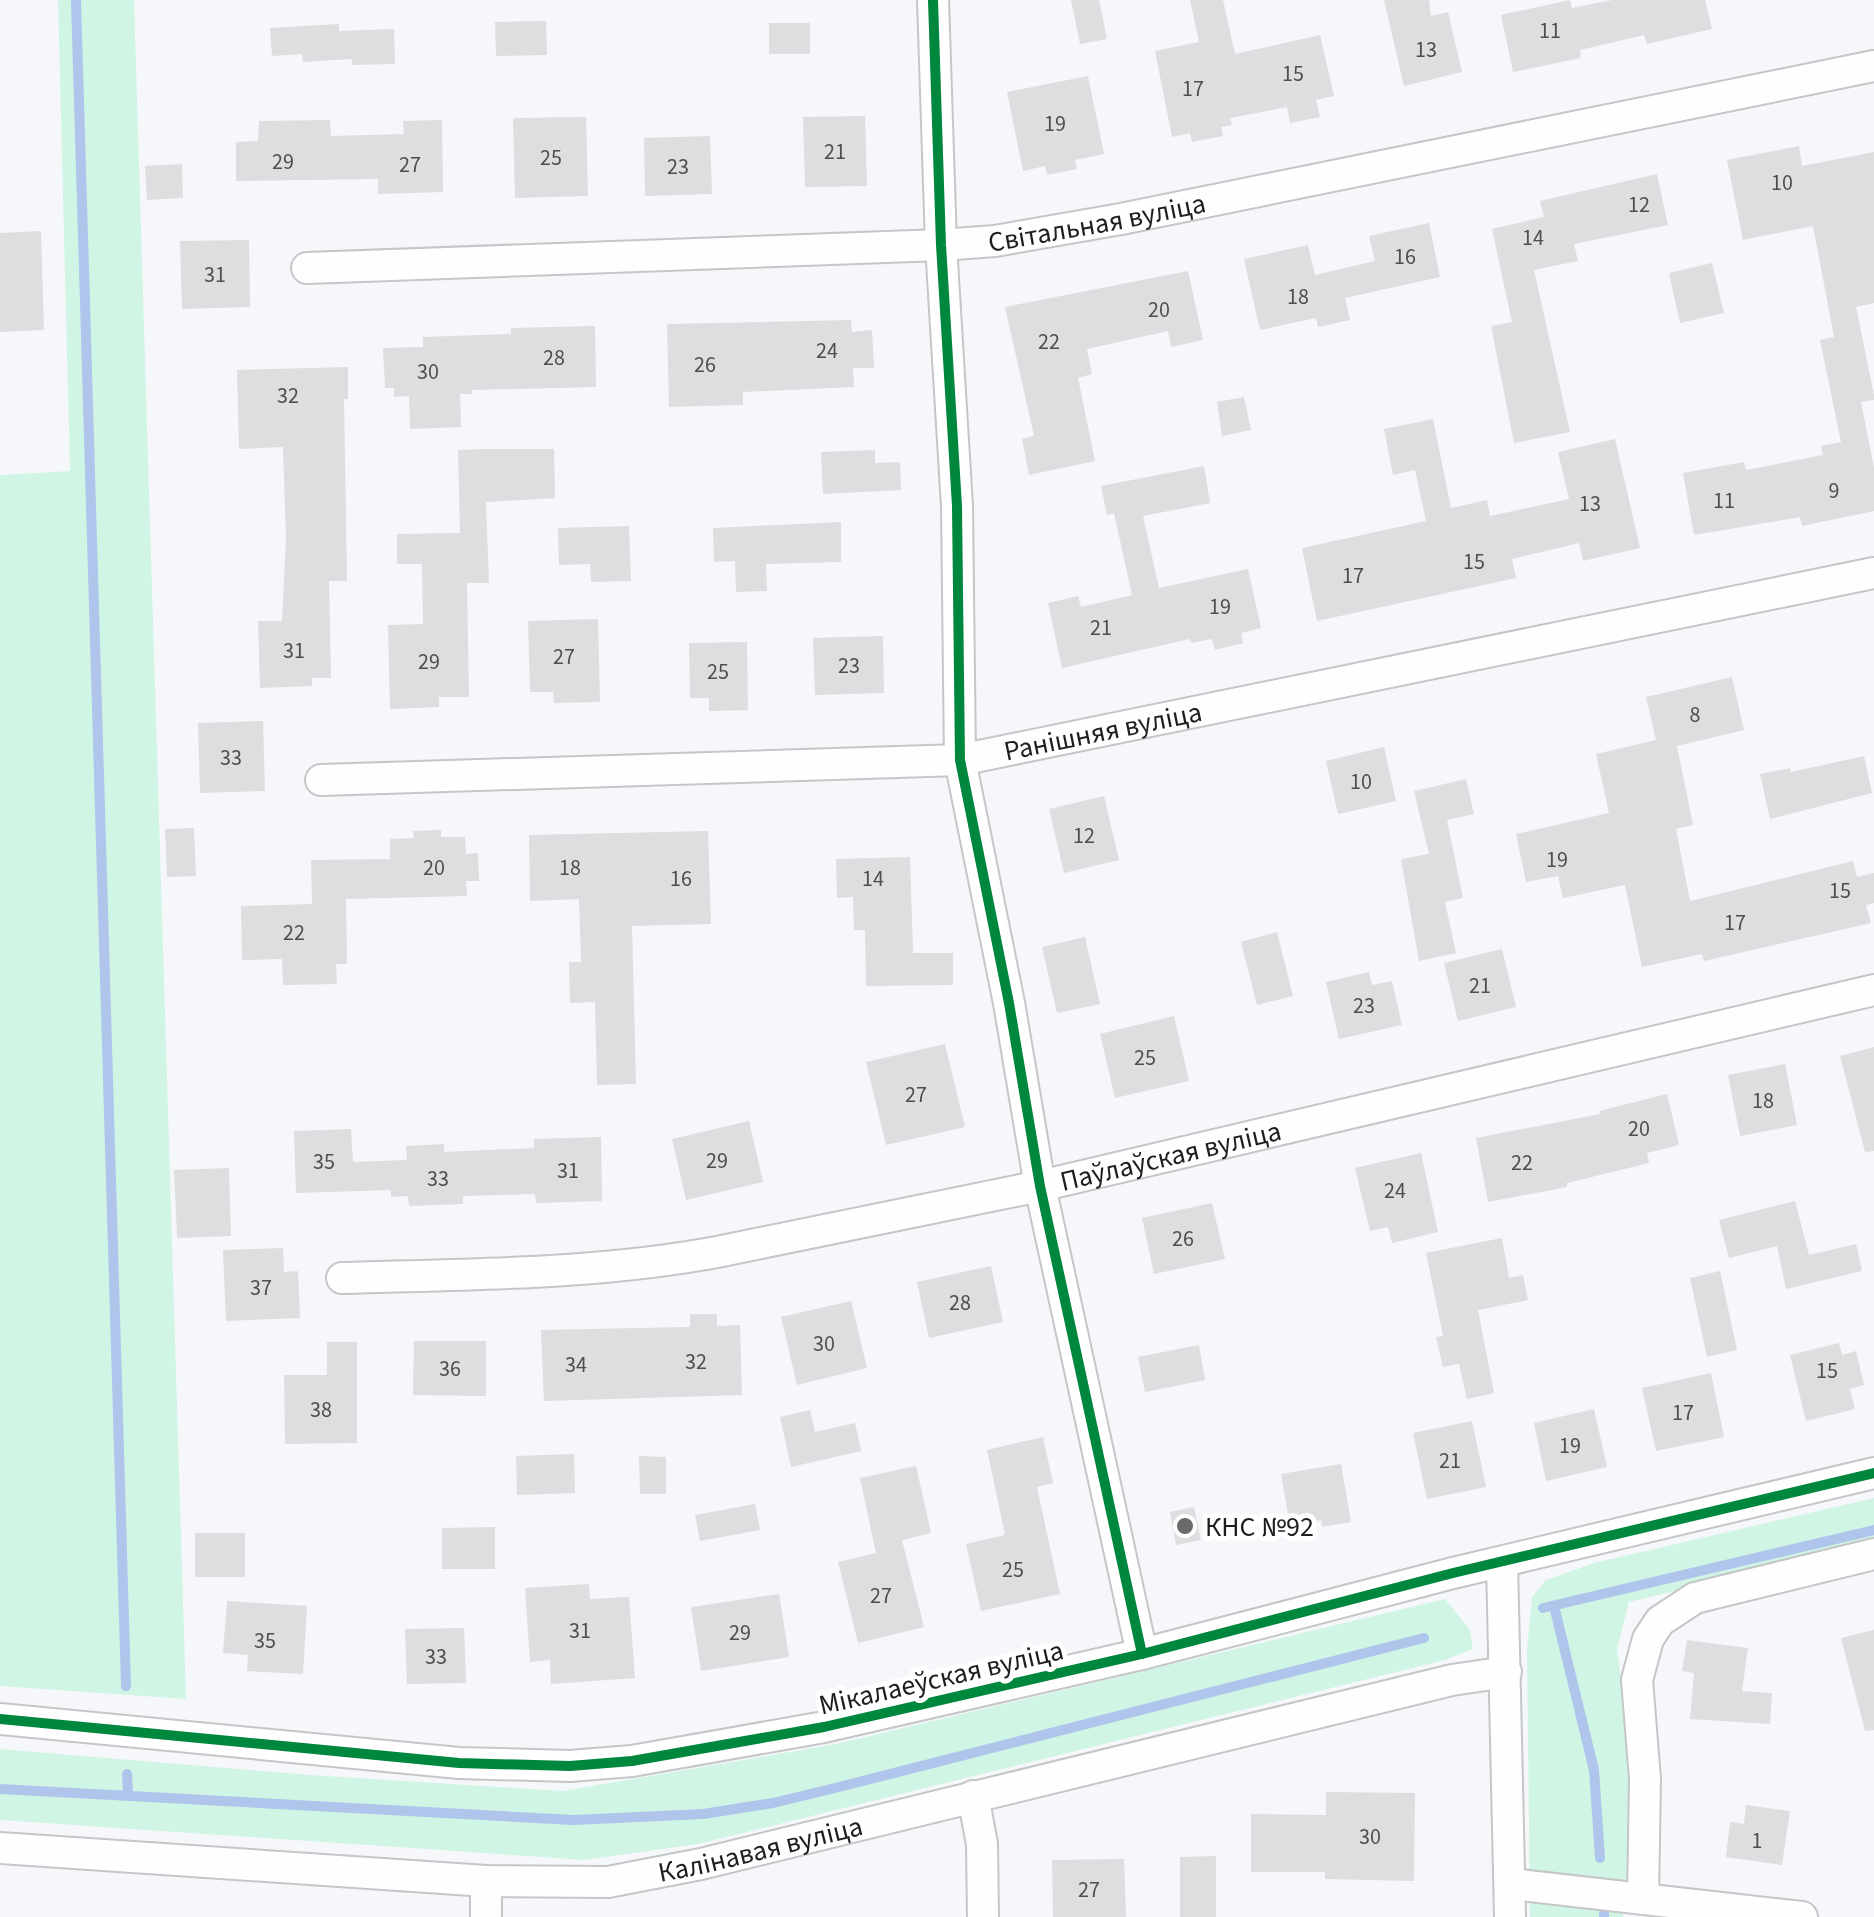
<svg xmlns="http://www.w3.org/2000/svg" width="1874" height="1917" viewBox="0 0 1874 1917" font-family="'Source Sans 3',sans-serif">
  <rect width="100%" height="100%" fill="#f6f7fa"/>
  <path fill="#d1f5e5" d="M58,0H134L186,1699L0,1686V475L70,471Z
    M1874,1498V1544L1629,1602L1617,1649L1636,1785L1623,1917H1530L1527,1651L1532,1597L1546,1580L1594,1563Z
    M1445,1599L1470,1630L1473,1649L1445,1660L698,1844L585,1860L0,1820V1749L310,1775L563,1791L836,1744Z"/>
  <g fill="none" stroke-linecap="round" stroke-linejoin="round">
    <path stroke="#afc5eb" stroke-width="10" d="M76,0L126,1686
      M1554,1606L1594,1770L1600,1858
      M1543,1608L1874,1530
      M127,1774L128,1795
      M0,1789L573,1820L703,1814L773,1803L839,1787L1424,1638
      M1604,1914V1917"/>
  </g>
  <path fill="#dedddf" d="M1071,0H1099L1107,39L1080,44Z
    M1190,0H1223L1235,54L1320,35L1334,96L1316,100L1320,117L1290,123L1287,107L1230,118L1232,125L1221,127L1223,136L1192,142L1190,133L1172,137L1155,51L1199,42Z
    M1384,0H1429L1431,16L1448,12L1462,72L1404,86Z
    M1570,0L1572,8L1612,0H1705L1712,29L1647,44L1644,35L1580,50L1581,58L1513,72L1501,15Z
    M546,21L547,55L496,56L495,22Z
    M769,23H810V54H769Z
    M339,24V31L394,29L395,64L352,65V59L303,62L302,54L272,56L270,28Z
    M1088,76L1104,154L1075,160L1077,169L1047,175L1045,166L1023,171L1007,92Z
    M865,116L867,186L805,187L803,117Z
    M586,117L588,196L515,198L513,118Z
    M330,120L331,136L404,134L403,121L442,120L443,192L378,194V179L236,181V142L258,141L259,121Z
    M710,136L712,194L645,196L644,138Z
    M1799,146L1802,166L1874,152V303L1856,307L1874,395V400L1861,402L1874,468V511L1802,526L1800,517L1694,535L1683,473L1744,462L1746,470L1823,455L1821,446L1841,442L1820,340L1834,337L1813,226L1743,240L1727,160Z
    M182,164L183,198L147,200L145,166Z
    M1657,174L1668,225L1574,244L1578,261L1534,270L1570,432L1514,443L1491,326L1512,322L1492,229L1544,217L1540,201Z
    M1429,223L1440,277L1345,298L1350,320L1318,327L1316,318L1260,330L1244,259L1308,245L1315,275L1375,261L1369,236Z
    M41,231L44,330L0,332V233Z
    M249,240L250,307L182,309L180,241Z
    M1712,263L1724,313L1680,323L1669,273Z
    M1188,271L1203,340L1171,347L1168,331L1087,349L1092,374L1078,378L1095,461L1029,475L1022,439L1034,436L1005,307Z
    M851,320L852,332L872,330L874,368H853L854,387L743,392V405L669,407L667,324Z
    M595,326L596,387L472,390V394H460L461,427L410,429L409,396L394,397V388H385L383,348L423,347V337L511,334V328Z
    M348,367V399H344L347,581H329L331,678H312V686L260,688L258,621H282L286,539L283,447L239,449L237,370Z
    M1244,397L1251,430L1222,436L1217,402Z
    M1433,419L1451,508L1487,500L1490,516L1569,499L1558,452L1615,439L1640,548L1583,561L1579,543L1512,559L1516,578L1317,621L1302,548L1426,521L1415,470L1393,475L1384,429Z
    M486,449H554L555,498L486,502L489,583H467L469,697H439V707L390,709L388,625L423,624L422,564H397V534L460,533L458,450Z
    M875,450V463L900,462L901,490L823,494L821,452Z
    M1204,466L1210,503L1143,516L1159,588L1248,569L1261,628L1241,633L1243,643L1215,650L1212,639L1191,643L1190,639L1062,668L1048,603L1078,596L1081,607L1132,595L1114,513L1107,515L1101,486Z
    M841,522V562L766,564L767,591L736,592L735,561L714,562L713,528Z
    M629,526L631,581L591,582L590,564L559,565L558,528Z
    M598,619L600,702L554,703L553,692H530L528,621Z
    M883,636L884,693L815,695L813,638Z
    M747,642L748,710L709,711V698H690L689,643Z
    M1732,677L1744,730L1677,746L1693,825L1676,829L1690,901L1853,861L1857,877L1874,873V903L1866,905L1871,923L1704,961L1702,954L1642,967L1625,885L1563,898L1558,876L1526,882L1516,834L1609,813L1596,754L1656,740L1646,697Z
    M263,721L265,791L200,793L198,723Z
    M1384,747L1396,801L1338,814L1326,761Z
    M1864,756L1872,793L1770,819L1760,774L1790,768L1791,772Z
    M1466,779L1474,814L1447,820L1463,898L1445,902L1456,953L1419,961L1401,859L1429,854L1414,791Z
    M1104,796L1119,860L1064,873L1049,809Z
    M194,828L196,876L167,877L165,829Z
    M441,830V837H465L466,854L478,853L479,881H466L467,896L346,899L347,964H336L337,984L283,985L282,959L242,960L241,906L312,904L311,860L390,859V839L414,838L413,831Z
    M708,831L711,924L632,926L636,1084L597,1085L595,1002L570,1003L569,962H581L579,899L530,901L529,835Z
    M910,857L913,953H953V985L866,986L865,930H854L853,897L837,898L836,859Z
    M1277,932L1293,996L1257,1005L1241,942Z
    M1085,937L1100,1004L1057,1013L1042,947Z
    M1502,949L1516,1007L1458,1021L1444,963Z
    M1369,972L1372,985L1392,981L1402,1025L1339,1039L1326,982Z
    M1174,1016L1189,1081L1115,1098L1100,1034Z
    M945,1044L965,1127L886,1145L866,1062Z
    M1874,1047V1151L1865,1152L1840,1056Z
    M1785,1064L1797,1125L1740,1136L1728,1075Z
    M1667,1094L1679,1145L1647,1153L1649,1163L1567,1183V1187L1488,1202L1476,1138L1600,1114L1599,1111Z
    M749,1121L763,1182L686,1200L672,1139Z
    M351,1129L353,1162L407,1160L406,1146L444,1144V1152L534,1148V1139L601,1137L602,1201L536,1203L535,1194L463,1196V1204L409,1206L408,1196L391,1197V1190L296,1193L294,1131Z
    M1421,1153L1438,1232L1392,1243L1388,1227L1370,1231L1355,1168Z
    M229,1168L231,1236L177,1238L174,1170Z
    M1795,1201L1809,1255L1856,1244L1862,1271L1786,1289L1777,1246L1729,1258L1719,1220Z
    M1212,1203L1225,1259L1154,1274L1142,1218Z
    M1502,1238L1509,1278L1523,1275L1528,1300L1478,1310L1494,1393L1467,1399L1459,1364L1443,1367L1436,1337L1443,1336L1426,1253Z
    M283,1248L284,1272L298,1271L300,1318L226,1321L223,1250Z
    M991,1266L1003,1322L929,1338L917,1282Z
    M1720,1271L1737,1350L1707,1357L1690,1278Z
    M851,1301L867,1368L797,1385L781,1317Z
    M690,1314H717V1326L740,1325L742,1395L544,1401L541,1330L690,1327Z
    M414,1341H486V1396L413,1395Z
    M327,1342H357V1443L285,1444L284,1375H327Z
    M1839,1343L1842,1355L1856,1351L1864,1385L1850,1389L1855,1409L1806,1421L1790,1355Z
    M1199,1345L1205,1380L1145,1392L1138,1357Z
    M1711,1373L1724,1437L1656,1451L1642,1388Z
    M1594,1409L1607,1467L1546,1481L1534,1423Z
    M810,1410L815,1432L855,1423L861,1451L791,1467L780,1417Z
    M1472,1421L1486,1487L1427,1499L1413,1433Z
    M1043,1437L1053,1483L1037,1487L1060,1594L981,1611L966,1544L1005,1535L987,1450Z
    M574,1454L575,1493L517,1495L516,1456Z
    M639,1456L666,1457V1494H640Z
    M1341,1464L1351,1522L1322,1527L1321,1520L1290,1526L1281,1474Z
    M916,1466L931,1533L902,1540L924,1627L858,1643L838,1562L876,1553L860,1478Z
    M755,1504L760,1530L700,1541L695,1515Z
    M1194,1507L1201,1540L1176,1545L1170,1512Z
    M495,1527V1569H442V1528Z
    M195,1533H245V1577H195Z
    M589,1584L590,1599L629,1597L635,1678L551,1684L550,1660L530,1662L525,1588Z
    M779,1594L789,1657L701,1671L691,1607Z
    M227,1601L307,1606L303,1674L247,1671L248,1655L223,1653Z
    M464,1628L466,1683L407,1684L405,1629Z
    M1874,1630V1730L1865,1731L1841,1638Z
    M1687,1640L1748,1648L1742,1691L1772,1693L1770,1724L1690,1719L1694,1673L1682,1671Z
    M1326,1792L1415,1793L1414,1881L1325,1879V1872H1251V1814L1326,1815Z
    M1746,1805L1790,1811L1782,1865L1726,1857L1730,1822L1744,1824Z
    M1216,1856V1917H1180V1857Z
    M1124,1859L1126,1917H1053L1052,1860Z"/>
  <g fill="none" stroke-linecap="round" stroke-linejoin="round">
    <g stroke="#c5c6c8" stroke-width="34">
      <g id="minor">
        <path d="M933,0L941,245L957,506L960,760L1009,1003L1040,1186L1142,1654"/>
        <path id="s1" d="M307,268L941,245L995,241L1121,219L1874,66"/>
        <path id="s2" d="M321,780L960,760L1874,573"/>
        <path id="s3" d="M342,1278C467,1274 593,1275 717,1252L1040,1186L1874,990"/>
        <path d="M1502,1562L1510,1917"/>
        <path d="M0,1719L459,1763L570,1766L632,1761L824,1727L1142,1654L1453,1573L1874,1473"/>
        <path d="M973,1796L982,1844L983,1917"/>
        <path id="s4" d="M0,1848L486,1881L608,1882L701,1864L1452,1680L1506,1672"/>
        <path d="M486,1881V1917"/>
        <path d="M1511,1884L1802,1917"/>
        <path d="M1643,1899L1645,1779L1637,1680L1648,1639L1660,1621L1695,1598L1874,1554"/>
      </g>
    </g>
    <use href="#minor" stroke="#fefefe" stroke-width="30"/>
    <g stroke="#fff" stroke-width="16">
      <path id="cycleway" d="M933,0L941,245L957,506L960,760L1009,1003L1040,1186L1142,1654
        M0,1719L459,1763L570,1766L632,1761L824,1727L1142,1654L1453,1573L1874,1473"/>
    </g>
    <use href="#cycleway" stroke="#00873e" stroke-width="10"/>
  </g>
  <circle fill="#696a6c" stroke="#fff" stroke-width="4" cx="1185" cy="1526" r="10"/>
  <g text-anchor="middle" stroke-width="10" stroke-linejoin="round" paint-order="stroke">
    <g font-size="22" fill="#4d4e50">
      <text x="1550" y="38">11</text>
      <text x="1426" y="57">13</text>
      <text x="1293" y="81">15</text>
      <text x="1193" y="96">17</text>
      <text x="1055" y="131">19</text>
      <text x="835" y="159">21</text>
      <text x="551" y="165">25</text>
      <text x="283" y="169">29</text>
      <text x="410" y="172">27</text>
      <text x="678" y="174">23</text>
      <text x="1782" y="190">10</text>
      <text x="1639" y="212">12</text>
      <text x="1533" y="245">14</text>
      <text x="1405" y="264">16</text>
      <text x="215" y="282">31</text>
      <text x="1298" y="304">18</text>
      <text x="1159" y="317">20</text>
      <text x="1049" y="349">22</text>
      <text x="827" y="358">24</text>
      <text x="554" y="365">28</text>
      <text x="705" y="372">26</text>
      <text x="428" y="379">30</text>
      <text x="288" y="403">32</text>
      <text x="1834" y="498">9</text>
      <text x="1724" y="508">11</text>
      <text x="1590" y="511">13</text>
      <text x="1474" y="569">15</text>
      <text x="1353" y="583">17</text>
      <text x="1220" y="614">19</text>
      <text x="1101" y="635">21</text>
      <text x="294" y="658">31</text>
      <text x="564" y="664">27</text>
      <text x="429" y="669">29</text>
      <text x="849" y="673">23</text>
      <text x="718" y="679">25</text>
      <text x="1695" y="722">8</text>
      <text x="231" y="765">33</text>
      <text x="1361" y="789">10</text>
      <text x="1084" y="843">12</text>
      <text x="1557" y="867">19</text>
      <text x="434" y="875">20</text>
      <text x="570" y="875">18</text>
      <text x="681" y="886">16</text>
      <text x="873" y="886">14</text>
      <text x="1840" y="898">15</text>
      <text x="1735" y="930">17</text>
      <text x="294" y="940">22</text>
      <text x="1480" y="993">21</text>
      <text x="1364" y="1013">23</text>
      <text x="1145" y="1065">25</text>
      <text x="916" y="1102">27</text>
      <text x="1763" y="1108">18</text>
      <text x="1639" y="1136">20</text>
      <text x="717" y="1168">29</text>
      <text x="324" y="1169">35</text>
      <text x="1522" y="1170">22</text>
      <text x="568" y="1178">31</text>
      <text x="438" y="1186">33</text>
      <text x="1395" y="1198">24</text>
      <text x="1183" y="1246">26</text>
      <text x="261" y="1295">37</text>
      <text x="960" y="1310">28</text>
      <text x="824" y="1351">30</text>
      <text x="696" y="1369">32</text>
      <text x="576" y="1372">34</text>
      <text x="450" y="1376">36</text>
      <text x="1827" y="1378">15</text>
      <text x="321" y="1417">38</text>
      <text x="1683" y="1420">17</text>
      <text x="1570" y="1453">19</text>
      <text x="1450" y="1468">21</text>
      <text x="1013" y="1577">25</text>
      <text x="881" y="1603">27</text>
      <text x="580" y="1638">31</text>
      <text x="740" y="1640">29</text>
      <text x="265" y="1648">35</text>
      <text x="436" y="1664">33</text>
      <text x="1370" y="1844">30</text>
      <text x="1757" y="1848">1</text>
      <text x="1089" y="1897">27</text>
    </g>
    <g font-size="28" fill="#1d1e20" stroke="#fff">
      <text dy="10" stroke="none"><textPath href="#s1" startOffset="792">Світальная вуліца</textPath></text>
      <text dy="10" stroke="none"><textPath href="#s2" startOffset="785">Ранішняя вуліца</textPath></text>
      <text dy="10" stroke="none"><textPath href="#s3" startOffset="840">Паўлаўская вуліца</textPath></text>
      <text transform="translate(941 1677) rotate(-13)" y="10">Мікалаеўская вуліца</text>
      <text dy="10" stroke="none"><textPath href="#s4" startOffset="765">Калінавая вуліца</textPath></text>
    </g>
    <g font-size="28" fill="#1d1e20" stroke="#fff" text-anchor="start">
      <text x="1205" y="1536">КНС №92</text>
    </g>
  </g>
</svg>
